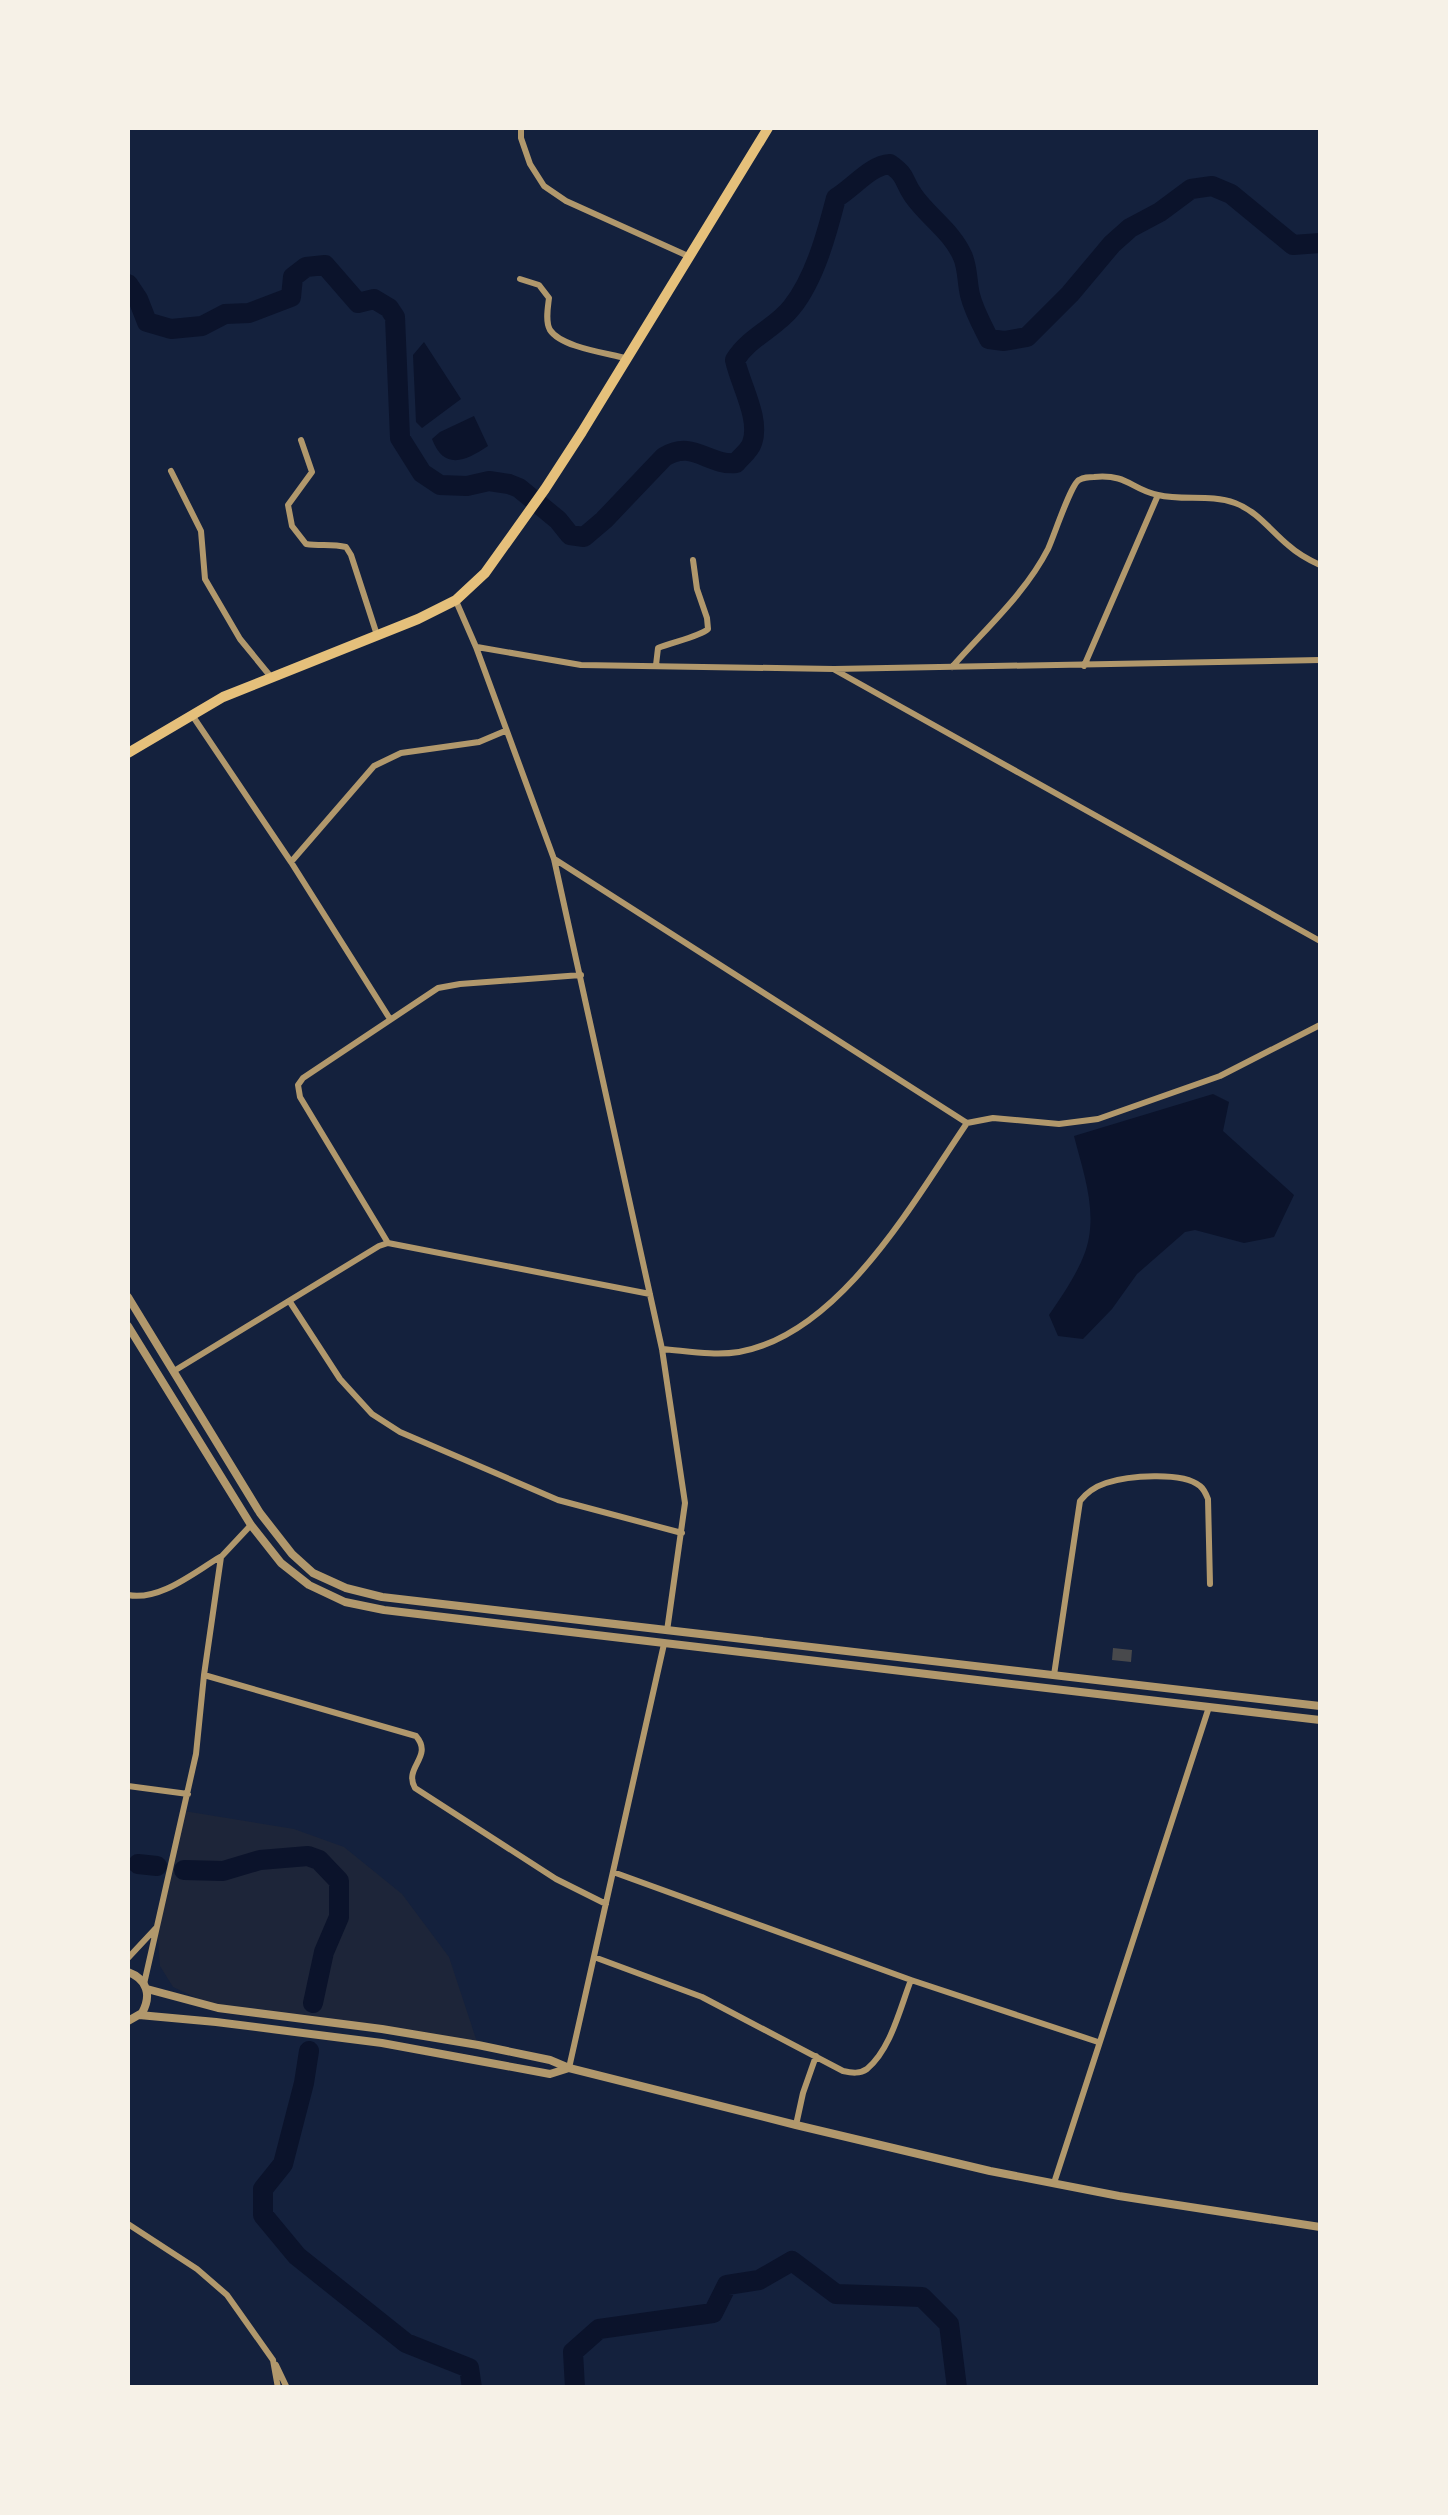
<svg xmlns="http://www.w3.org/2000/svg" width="1448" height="2515" viewBox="0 0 1448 2515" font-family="'Fira Sans Condensed',sans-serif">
  <rect width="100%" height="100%" fill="#14213d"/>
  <path fill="#1d2539" d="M184,1811L294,1829L344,1847L402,1894L449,1957L478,2045L218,2008L173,1987L160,1966L157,1927Z"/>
  <path fill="#0b132b" d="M424,342L461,399L422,428L416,422L413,355Z
    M474,416L488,446C466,461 444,471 432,439L440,432Z
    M1213,1094L1229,1102L1223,1131L1294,1195L1274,1237L1244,1243L1195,1230L1185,1232L1137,1274L1112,1309L1083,1339L1058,1336L1049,1315C1064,1293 1085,1263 1089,1237C1095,1203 1082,1168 1074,1136Z"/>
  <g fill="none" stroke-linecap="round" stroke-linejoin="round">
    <path stroke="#0b132b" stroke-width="20" d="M128,284L138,299L147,322L171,329L202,326L225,314L249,313L291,297L293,277L306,267L325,265L358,303L374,299L389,308L395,317L400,438L422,473L440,485L467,486L489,481L509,484L519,488L558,520L570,535L584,537L604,520L664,457C693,439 708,466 736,463C741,457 750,450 752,443C761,419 740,384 735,360C749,337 776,328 792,307C815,278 827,233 836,198C854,187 871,165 890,164C908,177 902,179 913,195C928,217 952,231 963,257C968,270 967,282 970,295C974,311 982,325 989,339L1004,341L1027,337L1070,294L1112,244L1130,228L1160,212L1191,189L1212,186L1231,194L1293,245L1320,243
      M138,1864L157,1866
      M184,1870L223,1871L260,1860L308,1856L319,1860L339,1881V1917L324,1952L313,2003
      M309,2051L304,2083L283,2164L263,2189V2215L297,2256L406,2343L469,2368L472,2388
      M575,2388L573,2352L599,2329L713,2313L727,2285L759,2280L792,2261L836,2294L922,2297L949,2324L957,2388"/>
  </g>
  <path fill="#48494c" d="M1113,1648L1132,1650L1131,1662L1112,1660Z"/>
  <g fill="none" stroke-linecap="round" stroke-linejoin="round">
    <path stroke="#b1986c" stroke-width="6" d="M521,128V138L530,164L544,186L566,201L688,256
      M520,279L539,285L549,298C548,307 545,321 550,330C561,347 606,353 625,358
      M301,440L312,472L288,505L292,526L306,544C320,546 332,544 346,547L351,555L377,635
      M171,471L201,531L205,579L240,639L271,677
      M456,601L476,647L554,859L662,1349L685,1503L667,1631
      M477,647L581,665L834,669L1320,660
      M656,665L658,648C672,642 699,637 708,629L707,618L697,589L693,560
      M1084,666L1158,495
      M952,667C985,629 1025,594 1048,549C1054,536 1071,484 1079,480C1084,477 1088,477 1094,477C1129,474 1130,489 1158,495C1183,501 1210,494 1235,503C1257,511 1270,530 1288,545C1298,554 1309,560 1320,565
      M835,670L1320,941
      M192,715L291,862L390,1019
      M556,860L967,1123
      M291,862L374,766L401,753L479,742L505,731
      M388,1243L300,1097L298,1085L303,1078L438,988L460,984L581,975
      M290,1302L340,1379L372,1414L400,1432L558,1500L682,1533
      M662,1349C687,1351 714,1356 739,1352C840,1334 913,1202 967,1123L993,1118L1059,1124L1098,1119L1220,1076L1320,1025
      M174,1371L379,1246L388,1243L650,1294
      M128,1595C160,1601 193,1573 220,1557
      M204,1675L416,1736C434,1757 403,1767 415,1788L556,1879L606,1904
      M1054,1675L1080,1501C1087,1492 1094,1487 1106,1483C1127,1476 1182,1471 1200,1486C1204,1489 1206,1494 1208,1499L1210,1584
      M128,1786L188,1794
      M613,1872L911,1980L1098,2042
      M594,1957L702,1997L843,2071C852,2073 860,2074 867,2069C891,2049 900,2008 911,1980
      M128,1958L156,1928
      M144,1984L196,1754L204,1675L221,1557L251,1525
      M569,2068L664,1644
      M796,2125L803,2093L816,2056
      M1054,2183L1209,1707
      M128,2224L197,2269L227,2295L273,2360L278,2388
      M276,2365L287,2388"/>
    <path stroke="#b1986c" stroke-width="8" d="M128,1297L260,1513L292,1554L313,1573L346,1588L382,1597L1320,1706
      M128,1326L251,1525L281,1563L309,1585L345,1602L384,1610C696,1648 1008,1683 1320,1720
      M128,1972C147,1979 152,1995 142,2013L128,2021
      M147,1989L218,2008L382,2029L478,2045L550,2060L569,2068L796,2125L990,2171L1119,2196L1320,2227
      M139,2015L216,2022L382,2043L550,2074L569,2068"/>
    <path stroke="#e5c07b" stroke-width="10" d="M128,753L223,697L418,619L456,600L485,573L545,489L582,432L768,128"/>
  </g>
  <rect width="1448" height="2515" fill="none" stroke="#f6f1e7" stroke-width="260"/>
</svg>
